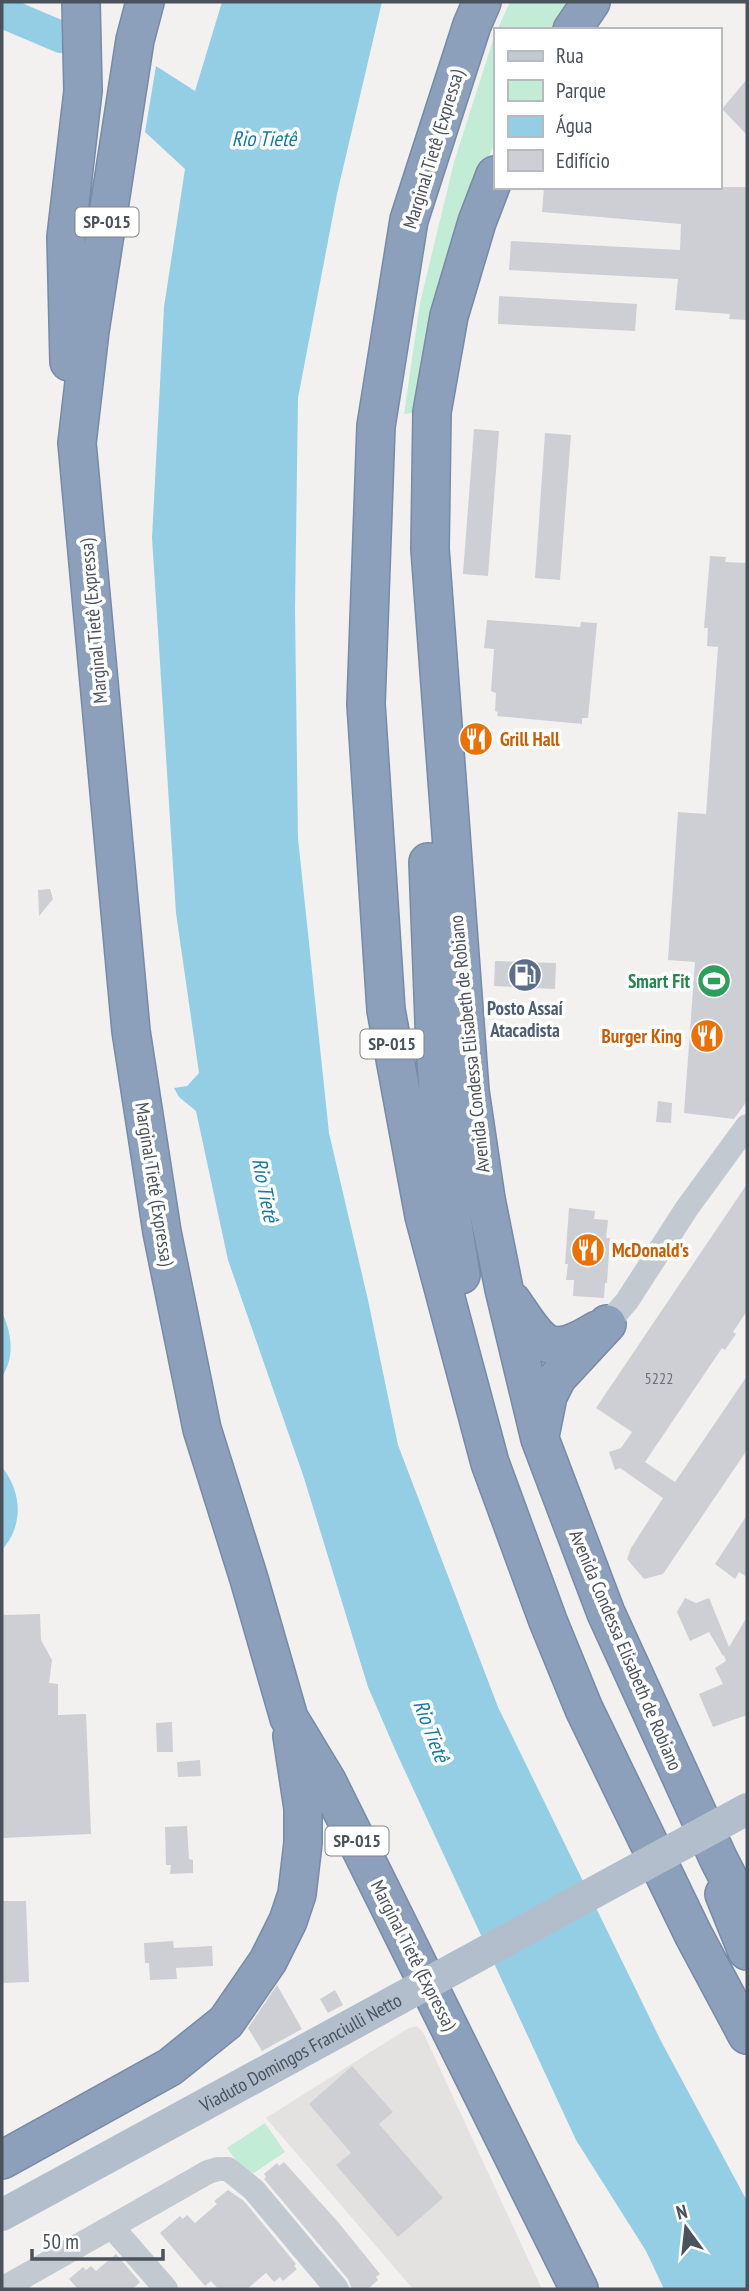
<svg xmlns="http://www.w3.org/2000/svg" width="749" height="2291" viewBox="0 0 749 2291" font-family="'PT Sans Narrow',sans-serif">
  <rect width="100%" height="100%" fill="#f2f1f0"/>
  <path fill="#e3e2e1" d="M417,2026L423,2032L542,2289H413L266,2118L407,2029Z"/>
  <path fill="#c3ecd6" d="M510,2H575L555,30H497Z
    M495,34V142L471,199L418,412L404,414L420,303L454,162Z
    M265,2123L285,2152L248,2177L227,2148Z"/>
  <path fill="#94cee5" d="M222,2H382L337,194L298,398L295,609L298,838L329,1133L368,1300L398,1445L498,1707L662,2043L747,2201V2289H664L646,2251L576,2140L397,1754L368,1687L304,1478L228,1260L196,1111L179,1097L174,1088L187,1086L199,1073L176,913L152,538L164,307L185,169L145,132L156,66L195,91Z
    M2,1312C12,1334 15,1356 2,1377Z
    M2,1467C22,1492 24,1525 2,1550Z"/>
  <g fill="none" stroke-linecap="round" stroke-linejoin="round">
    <path stroke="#94cee5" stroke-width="5" d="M18,19L21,2"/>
    <path stroke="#94cee5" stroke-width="32" d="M2,12L61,37"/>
  </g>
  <path fill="#cecfd4" d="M747,79V135L722,109Z
    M544,187H747V320L729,319L730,314L675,310L678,279L509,270L511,241L680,250L681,224L542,212Z
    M499,296L637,304L635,331L498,324Z
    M474,429L499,431L488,576L463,574Z
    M545,433L571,435L560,580L535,578Z
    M710,556L726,557L725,562L747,563V1101L734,1119L684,1113L695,962L668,960L678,812L706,814L718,647L707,646L708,628H704Z
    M487,620L580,627L581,622L597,623L588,718H582V724L497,716L498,712L495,711L496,693L491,691L494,649L484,648Z
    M50,889L53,899L39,916L38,890Z
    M495,961L556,963L555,989L494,986Z
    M658,1101L672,1103L671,1123L656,1122Z
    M747,1184V1311L733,1332L736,1334L725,1350L722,1348L645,1462L675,1482L747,1376V1450L663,1574L644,1579L627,1559L631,1548L663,1498L620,1468L615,1470L609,1452L621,1448L632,1432L596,1408Z
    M569,1208L595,1211L594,1219L608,1220L606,1238H610L607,1283H605L604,1298L573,1296L574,1280H566L568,1264H565Z
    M747,1515V1577L739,1572L735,1579L715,1564Z
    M685,1598L696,1603L709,1598L729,1647L747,1617V1715L713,1727L699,1694L723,1684L715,1668L726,1661L724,1655L723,1656L709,1632L690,1641L677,1612Z
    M40,1614L41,1640L52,1660L49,1683L58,1684V1715L86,1714L91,1834L2,1838V1615Z
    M172,1722L173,1752H157L156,1723Z
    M200,1760L201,1776L178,1777L177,1762Z
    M187,1826L189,1859L193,1860V1873L170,1874L171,1865H166L165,1827Z
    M2,1901H26L29,1982L2,1983Z
    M173,1941L174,1948L212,1946L213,1966L176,1968L177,1979L150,1980L149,1963H145L144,1943Z
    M277,1985L302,2029L262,2051L248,2028Z
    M335,1990L343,2005L328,2013L320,1999Z
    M352,2066L393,2112L379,2124L443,2198L398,2237L336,2165L351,2153L309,2104Z
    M284,2162L338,2222L380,2274L376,2277L378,2280L368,2289H352L348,2279L264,2179L266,2177L264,2174L277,2163L279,2166Z
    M228,2190L244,2201L296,2264L294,2266L297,2269L283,2281L280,2277L274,2282L266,2273L247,2289H218L211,2281L205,2286L160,2233L180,2216L183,2219L187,2215L195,2223L217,2204L214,2201Z
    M116,2254L140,2282L133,2289H78L69,2279L83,2267L86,2270L91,2266L96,2271Z"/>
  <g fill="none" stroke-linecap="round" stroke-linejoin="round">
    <g stroke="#778aa6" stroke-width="40">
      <path id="highway" d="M145,2L135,40L90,331L77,443L131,1031L162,1232L202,1429L249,1579L289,1718L327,1781L579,2289
        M482,2L472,25L409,220L376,426L366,704L386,1010L424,1216L490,1463L548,1621L584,1709L693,1934L747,2035
        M572,30L591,2
        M495,175L477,222L449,316L432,412L430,549L470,1091L486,1199L504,1289L540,1439L606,1613L719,1860L747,1914
        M69,362L66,237L83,91L81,2
        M428,862L435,1047L443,1161L461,1275
        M512,1301C541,1343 546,1361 597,1330
        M541,1431L548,1396L557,1378L607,1324
        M724,1894L747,1951
        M2,2160L170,2067L226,2022L268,1961L288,1921L297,1894L303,1843V1808L292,1736"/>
    </g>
    <path stroke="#c2c9d1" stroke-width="24" d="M607,1324L627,1301L687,1208L747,1126
      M112,2227L166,2289
      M2,2289L208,2172L218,2169H228L254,2190L337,2289"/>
    <use href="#highway" stroke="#8c9fbb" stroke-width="37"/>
    <path stroke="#b2becc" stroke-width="32" id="s1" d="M2,2215L747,1809"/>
  </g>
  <defs>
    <g id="restaurant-disc" transform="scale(1.75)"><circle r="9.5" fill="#e8710a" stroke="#fff"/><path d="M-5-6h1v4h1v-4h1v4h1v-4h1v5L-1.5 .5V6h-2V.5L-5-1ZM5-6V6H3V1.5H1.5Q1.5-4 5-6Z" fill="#fff"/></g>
    <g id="fuel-disc" transform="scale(1.75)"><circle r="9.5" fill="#5c6f8a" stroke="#fff"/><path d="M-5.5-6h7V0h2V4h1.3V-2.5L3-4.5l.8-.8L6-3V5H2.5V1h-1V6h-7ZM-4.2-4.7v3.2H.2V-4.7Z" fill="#fff"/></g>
    <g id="stadium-disc" transform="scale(1.75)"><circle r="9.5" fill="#2e9e5b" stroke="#fff"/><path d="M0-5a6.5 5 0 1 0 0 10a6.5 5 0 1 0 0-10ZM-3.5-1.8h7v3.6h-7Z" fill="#fff"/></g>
  </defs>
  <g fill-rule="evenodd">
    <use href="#restaurant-disc" x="476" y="739"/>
    <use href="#fuel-disc" x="525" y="975"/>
    <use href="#stadium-disc" x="714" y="981"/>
    <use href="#restaurant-disc" x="707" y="1036"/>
    <use href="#restaurant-disc" x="588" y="1250"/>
  </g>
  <g text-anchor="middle" stroke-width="7" stroke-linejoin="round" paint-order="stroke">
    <g font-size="16" fill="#6b717a">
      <text x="659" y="1384">5222</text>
    </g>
    <g fill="#fff" stroke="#80868d" stroke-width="2">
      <rect x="75.5" y="207.5" width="63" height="29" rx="5"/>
      <rect x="360.5" y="1029.5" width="63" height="29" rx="5"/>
      <rect x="325.5" y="1826.5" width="63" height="29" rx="5"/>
    </g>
    <g font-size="18" font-weight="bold" fill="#4a525c">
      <text x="107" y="228">SP-015</text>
      <text x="392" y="1050">SP-015</text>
      <text x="357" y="1847">SP-015</text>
    </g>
    <g font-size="19" fill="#4a525c" stroke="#fff">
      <text transform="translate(433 149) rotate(-73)" y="7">Marginal Tietê (Expressa)</text>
      <text transform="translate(93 621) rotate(-95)" y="7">Marginal Tietê (Expressa)</text>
      <text transform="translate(469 1044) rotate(-96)" y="7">Avenida Condessa Elisabeth de Robiano</text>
      <text transform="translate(155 1184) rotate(81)" y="7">Marginal Tietê (Expressa)</text>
      <text transform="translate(626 1650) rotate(67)" y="7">Avenida Condessa Elisabeth de Robiano</text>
      <text transform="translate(414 1955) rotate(63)" y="7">Marginal Tietê (Expressa)</text>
      <text dy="7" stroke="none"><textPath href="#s1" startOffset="340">Viaduto Domingos Franciulli Netto</textPath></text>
    </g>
    <g font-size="19" font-weight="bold" fill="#c56008" stroke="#fff" text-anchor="start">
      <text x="500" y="746">Grill Hall</text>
      <text x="682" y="1043" text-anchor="end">Burger King</text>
      <text x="612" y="1257">McDonald's</text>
    </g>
    <g font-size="19" font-weight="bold" fill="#27864d" stroke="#fff" text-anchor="end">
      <text x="690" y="988">Smart Fit</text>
    </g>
    <g font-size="19" font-weight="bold" fill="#4e5e75" stroke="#fff">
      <text x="525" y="1015">Posto Assaí<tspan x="525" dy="22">Atacadista</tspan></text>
    </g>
    <g font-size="21" font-style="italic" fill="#187aa1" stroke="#fff">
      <text x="264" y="146">Rio Tietê</text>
      <text transform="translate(265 1190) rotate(79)" y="7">Rio Tietê</text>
      <text transform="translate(431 1731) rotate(69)" y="7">Rio Tietê</text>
    </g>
  </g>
  <rect width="749" height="2291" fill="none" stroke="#4a525c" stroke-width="7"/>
  <rect x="494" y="28" width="228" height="161" fill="#ffffff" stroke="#b7babe" stroke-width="2"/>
  <rect x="508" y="51" width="35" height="10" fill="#c2c9d1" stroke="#b7babe" stroke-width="2"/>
  <text x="556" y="63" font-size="21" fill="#4a525c">Rua</text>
  <rect x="508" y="80" width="35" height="21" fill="#c3ecd6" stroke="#b7babe" stroke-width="2"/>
  <text x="556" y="98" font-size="21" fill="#4a525c">Parque</text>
  <rect x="508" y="116" width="35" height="21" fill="#94cee5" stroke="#b7babe" stroke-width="2"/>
  <text x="556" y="133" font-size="21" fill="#4a525c">Água</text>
  <rect x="508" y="150" width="35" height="21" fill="#cecfd4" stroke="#b7babe" stroke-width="2"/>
  <text x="556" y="168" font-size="21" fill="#4a525c">Edifício</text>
  <g transform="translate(686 2228) rotate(345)" stroke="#ffffff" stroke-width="5" paint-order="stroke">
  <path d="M0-5L12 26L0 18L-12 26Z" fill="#4a525c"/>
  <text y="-10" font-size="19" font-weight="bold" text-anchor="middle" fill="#4a525c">N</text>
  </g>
  <path d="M32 2249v10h131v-10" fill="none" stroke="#4a525c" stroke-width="3.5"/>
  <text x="42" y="2249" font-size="21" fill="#4a525c" stroke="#ffffff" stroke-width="5" paint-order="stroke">50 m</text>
</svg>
